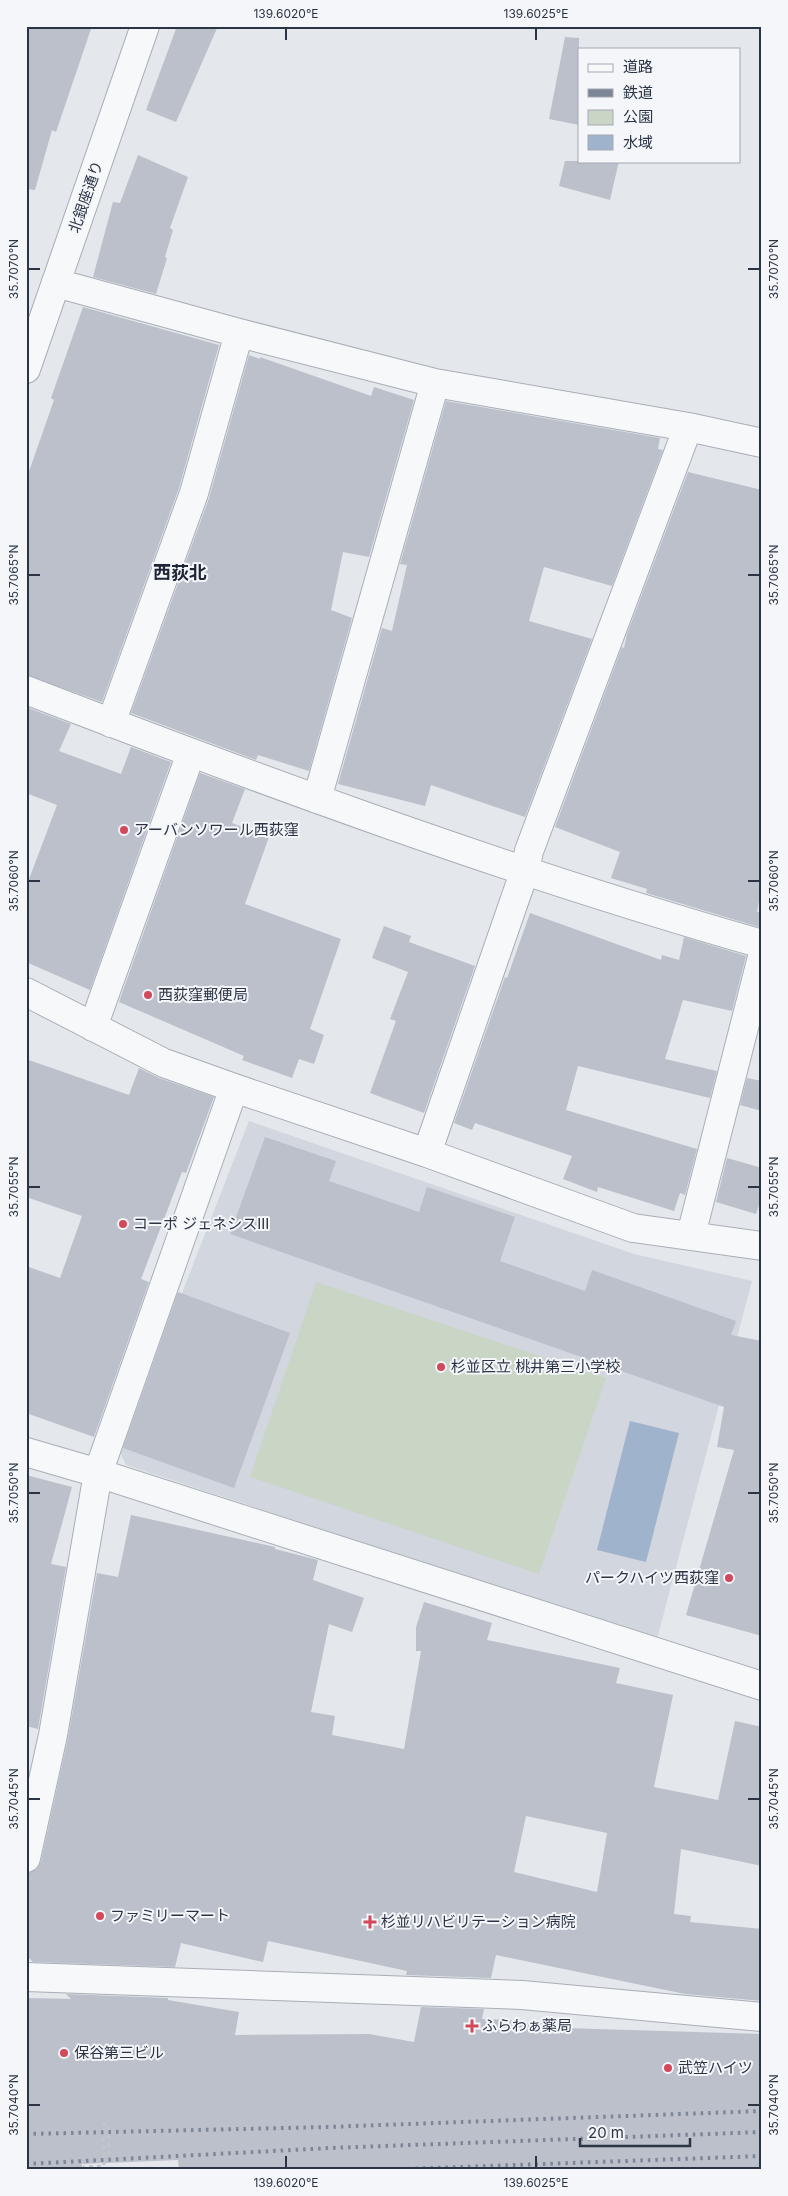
<svg xmlns="http://www.w3.org/2000/svg" width="788" height="2196" viewBox="0 0 788 2196" font-family="Inter,'Noto Sans JP',sans-serif">
  <rect width="100%" height="100%" fill="#e4e7ec"/>
  <path fill="#d2d6de" d="M249,1121L634,1254L752,1281L657,1639L126,1465L120,1452Z"/>
  <path fill="#c9d6c5" d="M316,1282L606,1378L539,1574L250,1477Z"/>
  <path fill="#9fb4cc" d="M630,1421L679,1433L646,1562L597,1550Z"/>
  <path fill="#bbc0ca" fill-rule="evenodd" d="M26,26H92L56,132L52,130L35,190L26,189Z
    M177,26H218L176,122L146,110Z
    M565,37L579,38V125L549,119Z
    M138,155L188,177L170,228L173,230L165,257L167,258L156,294L93,277L113,202L120,203Z
    M565,161H619L610,200L559,186Z
    M83,307L219,345L179,488L102,702L26,675V480L54,400L51,398Z
    M249,355L260,359V357L371,396L374,387L414,400L369,557L343,552L331,610L352,618L309,771L258,755L256,760L131,713L209,498Z
    M446,401L660,438L658,449L663,450L612,586L544,567L529,621L592,639L525,817L431,785L425,806L338,784L382,628L392,631L407,565L400,564Z
    M688,472L762,490V884L757,912H762V928L646,893L647,889L611,878L620,852L555,827L622,647L624,648L627,634Z
    M26,707L71,724L59,751L121,774L131,747L171,762L90,990L26,962V887L57,805L26,793Z
    M200,773L245,789L232,823L269,837L245,904L341,939L310,1029L324,1035L314,1064L299,1059L292,1078L242,1060L244,1056L119,1002Z
    M530,913L661,960L662,955L679,960L684,937L746,956L732,1011L683,1000L665,1059L717,1071L710,1098L578,1066L566,1110L697,1149L685,1195L680,1193L674,1211L598,1187L597,1192L563,1179L572,1156L475,1123L472,1130L454,1123L505,977L507,978Z
    M384,926L411,936L409,942L475,966L424,1113L370,1093L396,1021L390,1019L408,972L372,958Z
    M26,1059L129,1095L139,1068L159,1078L214,1097L186,1173L182,1172L141,1279L149,1282L94,1437L26,1413V1266L60,1278L82,1216L26,1197Z
    M747,1078L762,1081V1111L740,1105Z
    M265,1137L336,1161L329,1181L419,1212L427,1187L515,1217L500,1261L585,1291L592,1270L736,1321L731,1335L762,1341V1636L686,1615L734,1450L717,1447L724,1407L230,1234Z
    M727,1158L762,1168V1196L756,1214L716,1202Z
    M178,1292L290,1333L234,1488L123,1448Z
    M26,1475L72,1487L51,1564L66,1567L38,1729L26,1726Z
    M131,1515L275,1547V1549L318,1560L313,1580L364,1598L352,1632L329,1624L311,1712L335,1716L332,1735L404,1749L421,1651H416V1627L424,1602L492,1623L487,1640L620,1668L616,1683L673,1695L654,1787L718,1800L735,1721L762,1727V1866L681,1849L674,1914L691,1916L690,1922L762,1929V2001L685,1994L496,1955L491,1978L406,1975L407,1971L268,1941L263,1962L181,1943L175,1967L33,1962L26,1955V1873L37,1869L41,1861L68,1738L97,1573L118,1577ZM526,1816L607,1833L597,1892L514,1872Z
    M66,1994L168,1998V2000L239,2012L235,2035L369,2034L414,2042L421,2007L484,2009L482,2019L512,2020V2023H560L564,2028L762,2034V2170H179L178,2160L82,2164V2170H26V1998L71,1999Z"/>
  <g fill="none" stroke-linecap="round" stroke-linejoin="round">
    <g stroke="#a9aeb7" stroke-width="30">
      <path id="minor" d="M56,283L239,333L435,383L688,427L762,443
        M26,690C268,783 512,873 762,944
        M111,723L194,493L239,333
        M317,799L435,383
        M26,992L164,1063L234,1088L427,1153L633,1228L762,1246
        M93,1027L191,753
        M427,1153L525,870L529,851L688,427
        M691,1235L762,957
        M26,1452L98,1473L762,1686
        M26,1858L53,1735L98,1473L234,1088
        M26,1977L522,1995L762,2017"/>
    </g>
    <g stroke="#a9aeb7" stroke-width="30">
      <path id="tertiary" d="M26,369L145,26"/>
    </g>
    <path stroke="#c2c5cb" stroke-width="3" stroke-dasharray="4 4" stroke-linecap="butt" d="M84,2170V2167L104,2166L103,2125L108,2124L109,2169L94,2170"/>
    <use href="#minor" stroke="#f7f8fa" stroke-width="28"/>
    <use href="#tertiary" stroke="#f7f8fa" stroke-width="28"/>
    <path stroke="#7d8696" stroke-width="4" stroke-dasharray="2.5 5" stroke-linecap="butt" d="M26,2134L327,2127L762,2111
      M26,2164L330,2148L762,2132
      M378,2170L762,2156"/>
  </g>
  <path fill="none" stroke="#2b3445" stroke-width="2" d="M286,28V40M536,28V40M28,269H40M748,269H760M28,575H40M748,575H760M28,881H40M748,881H760M28,1187H40M748,1187H760M28,1493H40M748,1493H760M28,1799H40M748,1799H760M28,2105H40M748,2105H760M286,2156V2168M536,2156V2168"/>
  <g fill="#d1495b" stroke="#f4f6f9" stroke-width="2">
    <circle cx="124" cy="830" r="5"/>
    <circle cx="148" cy="995" r="5"/>
    <circle cx="123" cy="1224" r="5"/>
    <circle cx="441" cy="1367" r="5"/>
    <circle cx="729" cy="1578" r="5"/>
    <circle cx="100" cy="1916" r="5"/>
    <path d="M367.5 1914.5h5v5h5v5h-5v5h-5v-5h-5v-5h5z"/>
    <path d="M469.5 2018.5h5v5h5v5h-5v5h-5v-5h-5v-5h5z"/>
    <circle cx="64" cy="2053" r="5"/>
    <circle cx="668" cy="2068" r="5"/>
  </g>
  <g text-anchor="middle" stroke-width="4" stroke-linejoin="round" paint-order="stroke">
    <g font-size="15" fill="#2b3445" stroke="#f4f6f9">
      <text transform="translate(86 197) rotate(-71)" y="5">北銀座通り</text>
    </g>
    <g font-size="15" fill="#2b3445" stroke="#f4f6f9" text-anchor="start">
      <text x="134" y="835">アーバンソワール西荻窪</text>
      <text x="158" y="1000">西荻窪郵便局</text>
      <text x="133" y="1229">コーポ ジェネシスIII</text>
      <text x="451" y="1372">杉並区立 桃井第三小学校</text>
      <text x="719" y="1583" text-anchor="end">パークハイツ西荻窪</text>
      <text x="110" y="1921">ファミリーマート</text>
      <text x="381" y="1927">杉並リハビリテーション病院</text>
      <text x="482" y="2031">ふらわぁ薬局</text>
      <text x="74" y="2058">保谷第三ビル</text>
      <text x="678" y="2073">武笠ハイツ</text>
    </g>
    <g font-size="18" font-weight="bold" fill="#1d2536" stroke="#f4f6f9">
      <text x="180" y="579">西荻北</text>
    </g>
  </g>
  <rect width="788" height="2196" fill="none" stroke="#f4f6f9" stroke-width="55"/>
  <rect x="578" y="48" width="162" height="115" fill="#f4f6f9" stroke="#a4a8b1"/>
  <rect x="588" y="64" width="25" height="8" fill="#f7f8fa" stroke="#a4a8b1"/>
  <text x="623" y="72" font-size="15" fill="#2b3445">道路</text>
  <rect x="588" y="89" width="25" height="8" fill="#7d8696" stroke="#a4a8b1"/>
  <text x="623" y="98" font-size="15" fill="#2b3445">鉄道</text>
  <rect x="588" y="110" width="25" height="15" fill="#c9d6c5" stroke="#a4a8b1"/>
  <text x="623" y="122" font-size="15" fill="#2b3445">公園</text>
  <rect x="588" y="135" width="25" height="15" fill="#9fb4cc" stroke="#a4a8b1"/>
  <text x="623" y="148" font-size="15" fill="#2b3445">水域</text>
  <path d="M580 2138v8h110v-8" fill="none" stroke="#2b3445" stroke-width="2.5"/>
  <text x="588" y="2138" font-size="15" fill="#2b3445" stroke="#f4f6f9" stroke-width="4" paint-order="stroke">20 m</text>
  <rect x="28" y="28" width="732" height="2140" fill="none" stroke="#2b3445" stroke-width="2"/>
  <g font-size="12" text-anchor="middle" fill="#2b3445">
    <text x="286" y="18">139.6020°E</text>
    <text x="536" y="18">139.6025°E</text>
    <text transform="translate(14 269) rotate(-90)" y="4">35.7070°N</text>
    <text transform="translate(774 269) rotate(-90)" y="4">35.7070°N</text>
    <text transform="translate(14 575) rotate(-90)" y="4">35.7065°N</text>
    <text transform="translate(774 575) rotate(-90)" y="4">35.7065°N</text>
    <text transform="translate(14 881) rotate(-90)" y="4">35.7060°N</text>
    <text transform="translate(774 881) rotate(-90)" y="4">35.7060°N</text>
    <text transform="translate(14 1187) rotate(-90)" y="4">35.7055°N</text>
    <text transform="translate(774 1187) rotate(-90)" y="4">35.7055°N</text>
    <text transform="translate(14 1493) rotate(-90)" y="4">35.7050°N</text>
    <text transform="translate(774 1493) rotate(-90)" y="4">35.7050°N</text>
    <text transform="translate(14 1799) rotate(-90)" y="4">35.7045°N</text>
    <text transform="translate(774 1799) rotate(-90)" y="4">35.7045°N</text>
    <text transform="translate(14 2105) rotate(-90)" y="4">35.7040°N</text>
    <text transform="translate(774 2105) rotate(-90)" y="4">35.7040°N</text>
    <text x="286" y="2187">139.6020°E</text>
    <text x="536" y="2187">139.6025°E</text>
  </g>
</svg>
